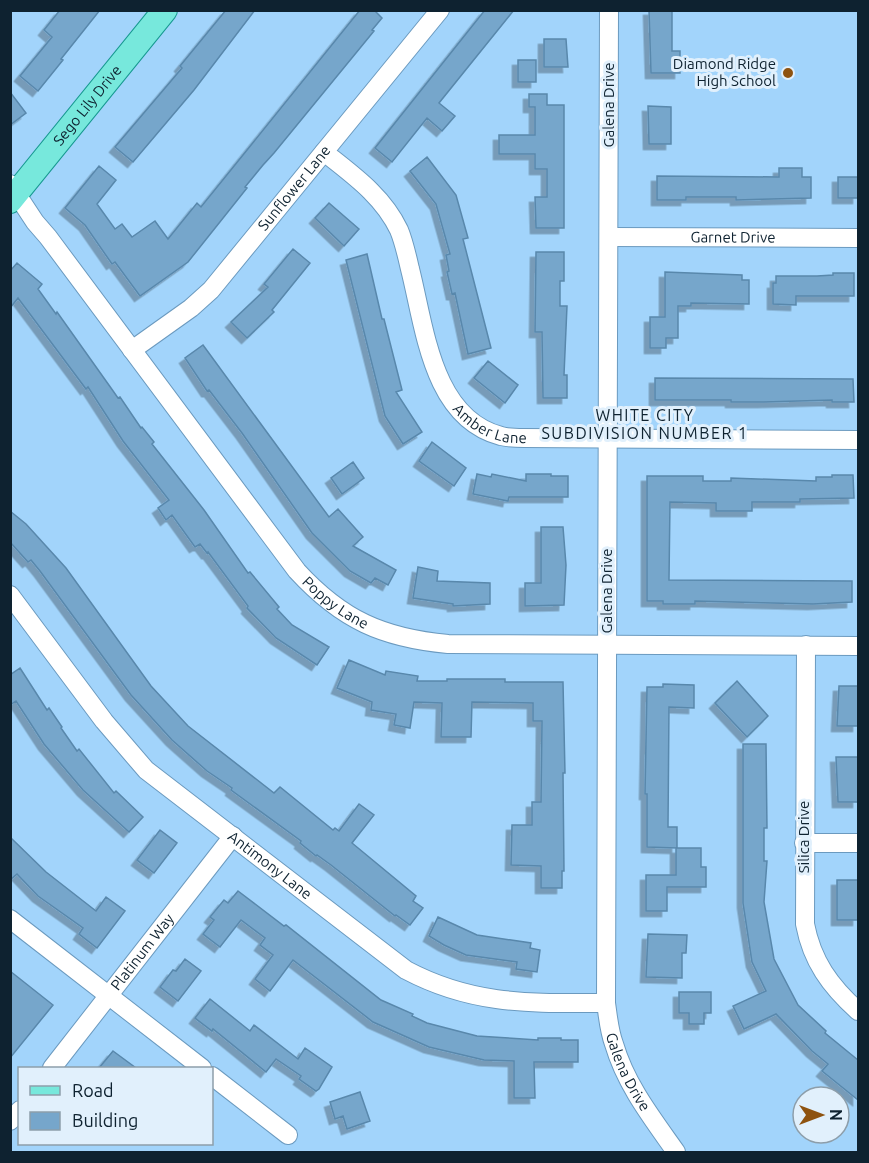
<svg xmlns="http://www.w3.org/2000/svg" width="869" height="1163" viewBox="0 0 869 1163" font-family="Ubuntu,sans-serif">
  <defs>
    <filter id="shadow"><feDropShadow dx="-5.5" dy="5.5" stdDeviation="0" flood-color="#0004"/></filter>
  </defs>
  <rect width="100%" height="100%" fill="#a2d4fb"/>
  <path fill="#76a6cb" stroke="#5988ac" stroke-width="1.5" filter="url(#shadow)" d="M60,10H100L61,59L63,60L38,91L20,76L52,37L44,30Z
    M226,10H255L194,90L133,162L115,147L182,68L180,66Z
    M360,10H374L382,18L372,30L374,31L274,153L263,165L245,187L247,188L188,262L140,296L115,262L112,264L85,225L65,208L99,166L116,180L97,204L115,229L122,224L132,237L155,221L168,239L197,203L201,207Z
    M485,10H514L439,103L455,116L442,131L427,118L392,162L375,148Z
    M649,10H672V51H680V73H651Z
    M544,39H566L568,67H544Z
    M518,60H536V82H518Z
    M10,92L26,113L10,125Z
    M529,94H547V105H564V228H536L535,197H547V169H535V154H499V135H535V107H529Z
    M648,106L671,107V144H649Z
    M427,157L456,195L468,238L463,239L491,348L468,354L455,293L452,294L447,272L449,271L446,255L450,254L436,204L410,171Z
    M779,168H802V177H811V198L736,200V197H686V200H657V176L779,177Z
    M838,177H858V198H838Z
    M329,203L359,229L344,246L315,218Z
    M293,249L310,263L272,310L274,312L247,338L231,322L268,287L264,284Z
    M536,252H564V281H560V306H567L564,375H567V398H543L542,332H535Z
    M367,254L382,319H384L402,390L396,392L422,432L403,444L385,416L346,260Z
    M17,263L42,284L38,289L56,314L57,312L111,388L118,398L120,397L141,428L142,427L154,442L152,444L204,510L248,573L250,572L279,607L277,609L292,625L329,647L317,665L276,638L247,608L248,606L208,552L207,553L200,544L195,547L172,515L166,520L158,508L169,500L123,441L88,387L86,389L18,298L10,308V271Z
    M665,272L742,275V280H749V304L691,303V306H678V338H666V348H650V317H665Z
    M833,273H854V296H796V305L773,304V283H776V276H817L833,275Z
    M203,345L329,517L338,509L363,537L353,546L396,570L388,585L375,578L371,583L350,571L312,533L242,433L209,390L207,391L185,358Z
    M488,361L518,385L505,403L474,378Z
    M655,378L853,379L854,402H832V400L764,402H731V400H655Z
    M432,442L466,468L454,486L419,461Z
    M353,462L364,478L342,494L331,478Z
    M477,474L491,477L492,474L526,481V474H551V476H568V497H509L508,501L473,494Z
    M832,475H853L854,498L800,499V502H752V511H716V503L670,502L669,580L852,581V602L813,604L695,601V604H663V601H647V476H703V481H731V478L816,481V477H832Z
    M10,511L26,524L66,568L151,686L188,726L274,793L280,787L333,830L335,828L339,831L359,804L374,815L352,843L416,896L413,901L423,908L410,925L396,915L395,916L331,865L317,855L316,856L300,843L301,841L231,790L232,788L207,771L172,740L131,695L40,571L31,560L28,562L10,542Z
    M541,527H563L566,565L564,605L525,606V583H541Z
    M418,567L438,571L437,581L490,583V604L453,606V604L413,598Z
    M349,660L385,675L386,671L418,676L417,681H447V679H505V682H563L565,773H563L564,871H562V888H541V866L511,865L512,825H532V802H541L542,721H533V703L472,702L471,737H441L442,703L414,702L410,728L394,725L396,714L371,710L372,702L337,688Z
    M20,668L47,710L49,708L62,727L61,728L77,751L79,749L114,793L116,791L143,817L129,832L83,790L44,744L16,701L10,705V675Z
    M737,681L768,716L747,737L715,703Z
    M663,684L694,685V708L669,707L668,827H677V848L647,847V794H645L647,687H663Z
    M839,686H858V726H837Z
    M743,744H766L767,828H764V861H767L764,902L774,959L798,1005L826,1031L825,1033L858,1060V1100L822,1071L828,1064L812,1051L776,1014L744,1029L733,1006L766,991L752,962L743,903Z
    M836,757H858V802H838Z
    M160,830L177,843L154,873L137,860Z
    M10,837L46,872L96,911L106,897L125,911L97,948L79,934L83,928L38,896L17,874L10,880Z
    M676,848H701V867H706V887H667V911H646V875H676Z
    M837,880H858V920H837Z
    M238,891L284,926L286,925L381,1000L413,1014L412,1016L427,1023L477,1036L538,1040V1038H561V1040H578V1062H534L535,1098H514V1061L484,1060L429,1047L373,1022L293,960L270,991L255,979L273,955L260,945L265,938L241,920L220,947L203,934L214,920L210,917L224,900L228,903Z
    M438,917L477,935L531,943L530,948L540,950L537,972L516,969L517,962L466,955L444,945L429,936Z
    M648,934L687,935L686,953H682V978L646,977Z
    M185,959L201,971L178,1001L160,987L173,970L176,971Z
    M10,971L53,1005L10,1058Z
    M679,992H711V1013H704V1024H689V1013H679Z
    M210,999L250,1031L254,1025L298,1059L305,1048L332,1067L319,1089L316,1091L299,1079L301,1076L276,1059L266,1072L213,1029L212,1031L195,1018Z
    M113,1051L136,1068H99Z
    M360,1092L370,1121L347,1129L343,1116L335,1119L330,1102Z"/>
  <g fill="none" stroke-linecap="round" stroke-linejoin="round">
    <g stroke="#6b9abf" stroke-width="20">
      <g id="minor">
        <path id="s1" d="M609,10L606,1003C608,1016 609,1031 614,1044C626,1085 652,1118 676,1152"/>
        <path id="s2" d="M324,152C353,175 383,196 399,230C404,242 407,256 410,269C425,328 432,418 501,436C508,438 516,438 524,438L858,440"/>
        <path id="s3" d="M10,184L35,222L48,237L297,571C342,620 383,638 448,644L858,646"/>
        <path id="s4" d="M609,237L858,238"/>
        <path id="s5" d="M132,350L191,308L211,290L440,10"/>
        <path id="s6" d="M10,595L104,721L146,770L406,970C474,1006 532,1003 606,1003"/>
        <path d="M806,645L805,924C812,961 830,986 858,1011"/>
        <path d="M804,843H858"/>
        <path d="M10,919L202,1068"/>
        <path id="s7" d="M52,1068L233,836"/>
        <path d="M212,1076L288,1135"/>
        <path d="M10,1121L20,1110"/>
      </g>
    </g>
    <g stroke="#179990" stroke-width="26">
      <g id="major">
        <path id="s8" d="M10,201L165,10"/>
      </g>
    </g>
    <use href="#minor" stroke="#fff" stroke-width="18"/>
    <use href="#major" stroke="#77e8dc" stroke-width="24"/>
  </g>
  <circle fill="#8e5310" stroke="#e1f0fc" stroke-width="2" cx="788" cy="73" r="6"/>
  <g text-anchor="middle" stroke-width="6" stroke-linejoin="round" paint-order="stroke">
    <g font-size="15" fill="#0e2230" stroke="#e1f0fc" text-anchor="end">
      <text x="776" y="69">Diamond Ridge<tspan x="776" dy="17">High School</tspan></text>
    </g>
    <g font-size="15" fill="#0e2230" stroke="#e1f0fc">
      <text transform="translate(609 105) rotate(-90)" y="5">Galena Drive</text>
      <text dy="5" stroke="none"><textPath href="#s8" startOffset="123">Sego Lily Drive</textPath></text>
      <text dy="5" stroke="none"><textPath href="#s5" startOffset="231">Sunflower Lane</textPath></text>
      <text dy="5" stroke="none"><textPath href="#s4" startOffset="124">Garnet Drive</textPath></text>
      <text dy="5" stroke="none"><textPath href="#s2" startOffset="336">Amber Lane</textPath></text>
      <text transform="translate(607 591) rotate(-90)" y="5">Galena Drive</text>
      <text dy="5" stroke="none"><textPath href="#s3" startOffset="532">Poppy Lane</textPath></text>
      <text transform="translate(804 837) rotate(-90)" y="5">Silica Drive</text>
      <text dy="5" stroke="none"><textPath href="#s6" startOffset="378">Antimony Lane</textPath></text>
      <text dy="5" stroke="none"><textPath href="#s7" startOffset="147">Platinum Way</textPath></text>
      <text dy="5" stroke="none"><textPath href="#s1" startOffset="1066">Galena Drive</textPath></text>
    </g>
    <g font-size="16" letter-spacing="1.5" fill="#0e2230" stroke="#e1f0fc">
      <text x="645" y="421">WHITE CITY<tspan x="645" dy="18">SUBDIVISION NUMBER 1</tspan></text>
    </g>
  </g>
  <rect width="869" height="1163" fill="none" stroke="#0e2230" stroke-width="24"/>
  <rect x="18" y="1067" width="195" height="78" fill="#e1f0fc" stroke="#8d9eaa" stroke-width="1.5"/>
  <rect x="30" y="1086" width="30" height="9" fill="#77e8dc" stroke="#8d9eaa" stroke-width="1.5"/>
  <text x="72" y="1097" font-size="18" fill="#0e2230">Road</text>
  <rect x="30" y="1112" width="30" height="18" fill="#76a6cb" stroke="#8d9eaa" stroke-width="1.5"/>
  <text x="72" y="1127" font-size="18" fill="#0e2230">Building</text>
  <g transform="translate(821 1115) rotate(90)"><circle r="28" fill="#e1f0fc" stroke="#8d9eaa" stroke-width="1.5"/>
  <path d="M0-4.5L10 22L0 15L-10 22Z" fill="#8e5310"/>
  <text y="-9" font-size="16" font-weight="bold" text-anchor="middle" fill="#0e2230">N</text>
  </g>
</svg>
